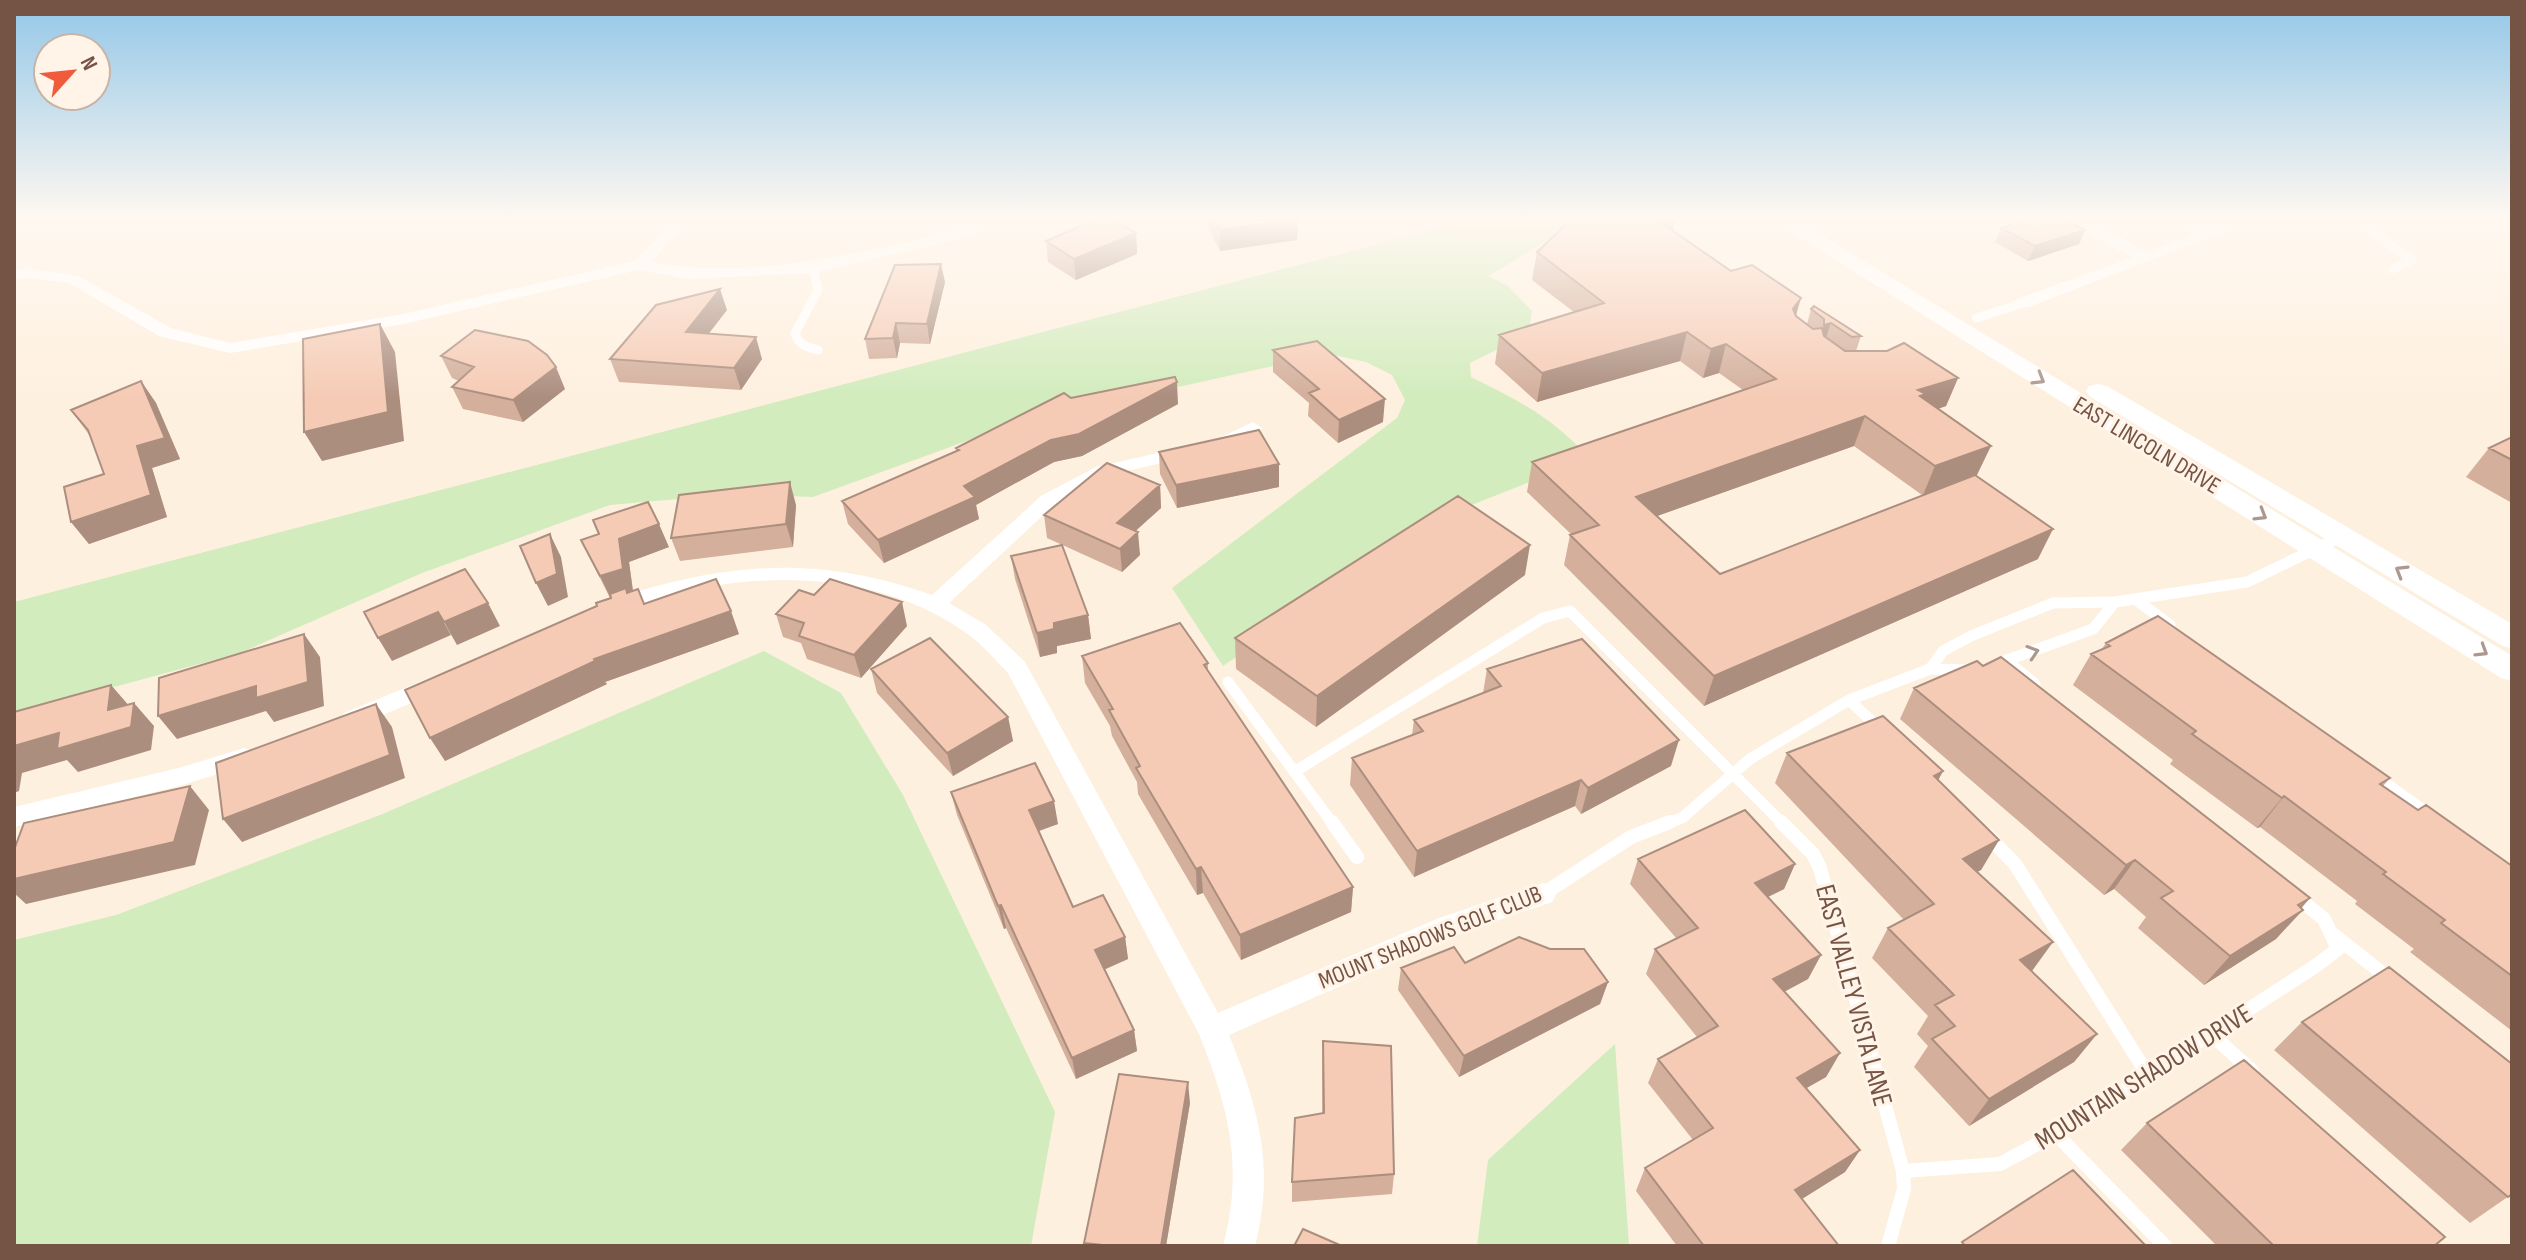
<svg xmlns="http://www.w3.org/2000/svg" width="2526" height="1260" viewBox="0 0 2526 1260" font-family="'Sofia Sans Condensed',sans-serif">
  <rect width="100%" height="100%" fill="#fef0df"/>
  <path fill="#d2ecbd" d="M1466,221H1562L1571,226L1488,276L1508,286L1532,311L1529,330L1516,340L1470,363L1471,377C1523,403 1548,415 1590,458L1444,516L1223,666L1172,588L1397,418L1405,400L1392,375L1366,362L1328,354L1019,422L813,497L735,494L610,505L422,573L240,653L14,714V602Z
    M764,651L841,693L903,795L1055,1112L1031,1246H14V940L116,915L380,815Z
    M1615,1044L1629,1246H1477L1488,1160Z"/>
  <g fill="none" stroke-linecap="round" stroke-linejoin="round">
    <path stroke="#fff" stroke-width="9" d="M2356,220L2412,260L2393,269
      M813,268L818,290L795,333C798,345 807,347 818,350
      M1976,318L2023,303"/>
    <path stroke="#fff" stroke-width="11" d="M2135,599L2170,625
      M2006,660L2035,684
      M2002,662L2093,629L2115,602
      M1930,669L1943,651L1971,636L2053,603L2115,602L2247,582L2342,536
      M1228,682L1333,824
      M1849,700L1881,730
      M1294,772L1543,618L1570,611L1783,824
      M2374,775L2432,816
      M1665,824L1682,818L1750,759L1849,700L1930,669L1970,670"/>
    <path stroke="#fff" stroke-width="14" d="M1332,822L1357,857
      M1781,822L1813,854L1820,868L1903,1171L1904,1189L1888,1246
      M1987,835L2015,864L2148,1075
      M1543,894L1631,837L1670,822
      M2334,935L2392,981
      M2211,1034L2252,1071
      M2056,1134L2165,1246
      M1903,1171L2000,1164L2056,1134L2317,965L2338,949L2324,919L2293,894"/>
    <path fill="#fff" fill-rule="evenodd" d="M676,220H698L683,228L651,262C738,278 826,260 912,241C942,234 971,220 1001,220L955,240L813,273L689,279L639,270L403,324L230,353L159,336L69,283L26,278L14,280V270L26,268L79,276L171,328L230,343L403,314L634,261Z
      M2073,220H2091L2147,252L2194,235L2167,220H2188L2208,229L2232,220H2255L2029,307H2017L2015,303L2017,299L2133,257L2109,246Z
      M1253,422L1262,428L1260,432L1228,448L1109,475L1055,504L949,603L986,625L1025,662L1218,1013L1439,918L1543,883L1552,886L1556,894L1552,902L1458,934L1229,1035C1259,1109 1275,1167 1255,1246H1223C1244,1166 1229,1109 1199,1034L1008,673C996,661 983,645 969,635C884,572 763,569 664,597C647,602 630,609 612,614L604,612L601,607L604,602C722,563 813,553 932,595L1041,496L1096,467L1215,440Z
      M434,676L442,678L445,684L442,690L352,728L344,725L340,719L344,713Z
      M244,748L253,751L256,757L253,763L179,786L14,827V807L179,768Z"/>
    <path fill="#fff" fill-rule="evenodd" d="M1772,220H1797L2512,656V681L2501,678Z
      M2098,384L2107,386L2512,624V649L2501,645L2089,396L2086,391L2089,386Z"/>
  </g>
  <path fill="#d3af9c" fill-rule="evenodd" d="M1207,220H1298L1297,240L1220,251L1207,226Z
    M1571,220H1675L1673,231L1807,324L1811,309L1861,336L1856,351L1958,378L1946,406L1938,409L1977,476L2038,559L1704,706L1564,565L1570,535H1572L1527,492L1532,462L1743,390L1719,373L1703,378L1680,361L1537,402L1495,364L1499,335L1574,312L1532,280L1537,252ZM1854,446L1922,495L1720,574L1657,516Z
    M2001,228L2085,230L2079,244L2028,261L1995,242Z
    M1136,233L1137,254L1076,280L1048,262L1046,241Z
    M945,282L930,344L900,343L897,358L869,359L865,339Z
    M727,310L708,334L762,359L741,390L619,382L610,359Z
    M1273,350L1383,422L1338,443L1308,416L1309,403L1273,372Z
    M441,356L565,389L523,422L463,409L452,387L459,381L452,378Z
    M141,381L156,403L180,459L152,468L167,517L89,544L71,522L104,474L90,436L71,410Z
    M1071,398L1178,404L1082,456L1054,462L976,505L979,519L884,563L848,524L842,501L957,452L956,448Z
    M2512,437V503L2466,477L2489,448Z
    M1159,452L1279,464V487L1177,508L1160,474Z
    M1160,485L1161,508L1135,531L1140,555L1122,572L1047,538L1044,515Z
    M796,505L793,547L680,561L671,538Z
    M581,540L669,547L629,562L633,590L644,604L739,634L605,682L607,684L445,761L597,606L610,598Z
    M1011,556L1088,615L1091,639L1057,646V653L1040,657L1015,579Z
    M1525,575L1316,727L1236,669L1235,638Z
    M776,614L907,626L861,678L807,659L801,643L783,637Z
    M2106,643L2390,778L2383,786L2418,810L2512,866V1031L2410,952L2414,949L2355,904L2357,901L2260,827L2257,828L2170,764L2173,760L2073,685L2091,654L2101,650Z
    M1082,656L1208,663V671L1353,887L1351,912L1241,960L1203,893L1197,895L1138,794L1137,782L1112,736L1110,726L1085,683Z
    M871,669L1008,717L1013,741L953,776L877,693Z
    M1487,669L1671,766L1581,814L1575,806L1414,877L1350,785L1352,758L1412,735L1414,720L1483,693Z
    M1914,688L2310,898L2276,939L2204,985L2138,928L2146,917L2114,889L2104,895L1900,719Z
    M1787,753L1943,771L1938,780L1999,840L1981,870L1977,872L2032,971L2097,1034L2074,1062L1969,1126L1914,1067L1928,1046L1917,1034L1928,1016L1872,958L1888,928L1904,920L1775,783Z
    M951,792L1058,824L1039,831L1073,907L1125,937L1128,959L1104,970L1134,1030L1137,1051L1076,1079L1006,928L1004,929L957,815Z
    M1638,859L1795,864L1784,889L1768,897L1821,955L1808,979L1784,992L1840,1053L1826,1077L1806,1088L1860,1150L1845,1172L1802,1199L1839,1246H1677L1636,1191L1645,1168L1693,1140L1648,1083L1658,1059L1697,1037L1646,974L1655,949L1676,938L1630,884Z
    M1465,963L1608,982L1600,1004L1459,1077L1398,990L1401,968Z
    M2302,1022L2512,1194L2470,1223L2274,1050Z
    M1323,1041L1394,1174L1392,1194L1292,1202V1182L1322,1114V1062Z
    M1190,1103L1166,1246H1084V1243Z
    M2147,1123L2434,1246H2217L2121,1150Z"/>
  <path fill="#ac8e7f" d="M1292,220H1298L1297,240L1220,251V230Z
    M1666,220H1675L1670,244L1660,222Z
    M2085,230L2079,244L2028,261L2035,246Z
    M1136,233L1137,254L1076,280L1074,259Z
    M941,264L945,282L930,344L927,324Z
    M720,289L727,310L693,354L686,332Z
    M1801,298L1793,326V309Z
    M896,323L900,343L897,358L893,338Z
    M1831,323L1821,352L1815,354L1824,325Z
    M380,324L395,352L404,441L322,461L304,432Z
    M1687,332L1680,361L1537,402L1542,373Z
    M756,337L762,359L741,390L734,368Z
    M1726,344L1719,373L1703,378L1711,349Z
    M556,367L565,389L523,422L513,400Z
    M1958,378L1946,406L1917,416L1918,390Z
    M141,381L156,403L180,459L152,468L167,517L89,544L71,522L137,446Z
    M1177,382L1178,404L1082,456L1054,462L976,505L979,519L884,563L878,540L964,486L1051,440Z
    M1385,399L1383,422L1338,443L1339,420Z
    M1865,416L1854,446L1629,526L1636,497Z
    M1991,446L1977,475L1923,495L1935,466Z
    M1279,464V487L1177,508L1176,485Z
    M790,482L796,505L793,547L786,524Z
    M1160,485L1161,508L1119,546L1117,523Z
    M659,524L669,547L629,562L633,592L611,599L600,576L619,539Z
    M2053,529L2038,559L1704,706L1714,676Z
    M1138,532L1140,555L1122,572L1120,549Z
    M550,534L561,557L568,597L548,606L536,583Z
    M1530,545L1525,575L1316,727L1317,696Z
    M902,602L907,626L861,678L854,655Z
    M488,603L500,626L457,645L444,622Z
    M731,611L739,634L605,682L607,684L445,761L430,738L594,659Z
    M438,612L451,635L392,661L378,638Z
    M1088,615L1091,639L1057,646V653L1040,657L1037,633L1054,623Z
    M304,634L320,657L324,706L274,722L266,711L177,739L158,716Z
    M111,685L131,708L134,703L154,726L151,750L78,772L67,760L22,773L19,791L14,793V746L108,710Z
    M376,704L392,727L405,778L242,842L223,819Z
    M1008,717L1013,741L953,776L947,753Z
    M1679,740L1671,766L1581,814L1588,788Z
    M1943,771L1927,801L1934,776Z
    M1581,780L1575,806L1414,877L1417,851Z
    M190,786L209,810L195,865L26,904L14,893V879Z
    M2284,796L2260,827L2257,828L2282,798Z
    M1054,801L1058,824L1033,833L1029,810Z
    M1999,840L1981,870L1945,889L1963,859Z
    M2135,860L2114,889L2104,895L2126,865Z
    M1795,864L1784,889L1745,908L1755,883Z
    M1201,867L1203,893L1197,895L1196,869Z
    M1353,887L1351,912L1241,960L1240,935Z
    M2310,898L2293,916L2303,910L2276,939L2204,985L2230,956Z
    M1001,905L1006,928L1004,929L998,906Z
    M1125,937L1128,959L1098,972L1095,950Z
    M2053,942L2032,971L2020,960Z
    M1821,955L1808,979L1761,1004L1773,979Z
    M1608,982L1600,1004L1459,1077L1464,1056Z
    M1134,1030L1137,1051L1076,1079L1072,1058Z
    M2097,1034L2074,1062L1969,1126L1989,1099Z
    M1840,1053L1826,1077L1784,1101L1797,1078Z
    M1188,1082L1190,1103L1166,1246H1161Z
    M1860,1150L1845,1172L1781,1212L1795,1190Z"/>
  <path fill="#f5cbb5" stroke="#ac8e7f" stroke-width="2" d="M1095,220H1114L1136,233L1074,259L1046,241Z
    M1214,220H1292L1220,230Z
    M1571,220H1666L1660,222L1731,271L1752,265L1801,298L1793,309L1796,316L1813,329L1822,328L1824,336L1845,351H1887L1904,343L1958,378L1918,390L1926,394L1920,396L1991,446L1935,466L1865,416L1636,497L1720,574L1975,475L2053,529L1714,676L1570,535L1599,525L1532,462L1776,379L1726,344L1711,349L1687,332L1542,373L1499,335L1604,303L1537,252Z
    M2025,220H2066L2085,230L2035,246L2001,228Z
    M941,264L927,324L896,323L893,338L865,339L895,265Z
    M720,289L686,332L756,337L734,368L610,359L656,305Z
    M1814,306L1861,336L1852,337L1831,323L1824,325V319L1811,309Z
    M380,324L388,412L304,432L303,339Z
    M475,330L528,341L547,355L556,367L513,400L452,387L474,367L441,356Z
    M1317,341L1385,399L1339,420L1309,393L1319,389L1273,350Z
    M1175,377L1177,382L1079,434L1051,440L964,486L975,497L878,540L842,501L959,450L956,448L1064,393L1071,398Z
    M141,381L165,438L137,446L151,495L71,522L64,487L104,474L88,430L71,410Z
    M1259,430L1279,464L1176,485L1159,452Z
    M2512,437V460L2489,448Z
    M1107,463L1160,485L1117,523L1138,532L1120,549L1044,515Z
    M790,482L786,524L671,538L679,495Z
    M1458,496L1530,545L1317,696L1235,638Z
    M648,502L659,524L619,539L623,569L600,576L581,540L599,534L593,520Z
    M550,534L557,574L536,583L520,546Z
    M1062,545L1088,615L1054,623V629L1037,633L1011,556Z
    M465,569L488,603L444,622L438,612L378,638L364,612Z
    M716,579L731,611L594,659L595,661L430,738L405,690L597,606L596,603L611,598L610,594L626,588L627,593L638,589L644,604Z
    M830,579L902,602L854,655L799,636L804,623L776,614L799,590L814,595Z
    M2158,616L2390,778L2380,784L2418,810L2426,805L2512,866V976L2441,923L2445,920L2383,874L2386,872L2284,796L2282,798L2192,734L2196,731L2091,654L2110,646L2106,643Z
    M1180,623L1208,663L1204,665L1353,887L1240,935L1201,867L1196,869L1136,768L1140,766L1109,710L1113,709L1082,656Z
    M304,634L308,682L256,698V686L158,716L159,678Z
    M930,638L1008,717L947,753L871,669Z
    M1582,639L1679,740L1588,788L1581,780L1417,851L1352,758L1423,731L1414,720L1501,686L1487,669Z
    M2001,657L2310,898L2298,905L2303,910L2230,956L2161,898L2173,891L2135,860L2126,865L1914,688L1977,661L1983,666Z
    M111,685L108,710L134,703L131,727L57,749L59,733L14,746V712Z
    M376,704L390,755L223,819L216,763Z
    M1883,716L1943,771L1934,776L1999,840L1963,859L2053,942L2020,960L2097,1034L1989,1099L1932,1039L1955,1026L1935,1005L1954,995L1888,928L1934,904L1787,753Z
    M1035,763L1054,801L1029,810L1073,907L1103,895L1125,937L1095,950L1134,1030L1072,1058L1001,905L998,906L951,792Z
    M190,786L174,842L14,879V850L24,823Z
    M1745,810L1795,864L1755,883L1821,955L1773,979L1840,1053L1797,1078L1860,1150L1795,1190L1839,1246H1704L1645,1168L1713,1128L1658,1059L1718,1026L1655,949L1698,928L1638,859Z
    M1519,937L1550,949H1584L1608,982L1464,1056L1401,968L1454,947L1465,963Z
    M2389,967L2512,1064V1194L2508,1197L2302,1022Z
    M1323,1041L1391,1046L1394,1174L1292,1182L1295,1118L1324,1113Z
    M2244,1060L2445,1237L2434,1246H2274L2147,1123Z
    M1119,1074L1188,1082L1161,1246H1112L1084,1243Z
    M2073,1170L2146,1246H1965L1962,1242Z
    M1303,1229L1342,1246H1294Z"/>
  <defs><path id="oneway-chevron" d="M-2-3.5L2.5 0L-2 3.5" fill="none" stroke-width="1.6" stroke-linecap="round" stroke-linejoin="round" transform="scale(2)"/></defs>
  <g stroke="#ac988f">
    <use href="#oneway-chevron" transform="translate(2039 379) rotate(31)"/>
    <use href="#oneway-chevron" transform="translate(2261 515) rotate(31)"/>
    <use href="#oneway-chevron" transform="translate(2401 571) rotate(-149)"/>
    <use href="#oneway-chevron" transform="translate(2482 651) rotate(32)"/>
    <use href="#oneway-chevron" transform="translate(2033 652) rotate(-18)"/>
  </g>
  <linearGradient id="sky" x2="0" y2="1"><stop stop-color="#93c7e8"/><stop offset="0.55" stop-color="#fff8f1"/><stop offset="1" stop-color="#fff8f1" stop-opacity="0"/></linearGradient>
  <rect width="2526" height="397" fill="url(#sky)"/>
  <g text-anchor="middle" stroke-width="6" stroke-linejoin="round" paint-order="stroke">
    <g font-size="24" fill="#755445" stroke="#fff4e7">
      <text transform="translate(2147 445) rotate(31)" y="8">EAST LINCOLN DRIVE</text>
      <text transform="translate(1430 937) rotate(-22)" y="8">MOUNT SHADOWS GOLF CLUB</text>
    </g>
    <g font-size="28" fill="#755445" stroke="#fff4e7">
      <text transform="translate(1855 995) rotate(75)" y="10">EAST VALLEY VISTA LANE</text>
      <text transform="translate(2143 1076) rotate(-32)" y="10">MOUNTAIN SHADOW DRIVE</text>
    </g>
  </g>
  <rect width="2526" height="1260" fill="none" stroke="#755445" stroke-width="32"/>
  <g transform="translate(72 72) rotate(63)"><circle r="38" fill="#fff4e7" stroke="#c8b4a6" stroke-width="2"/>
  <path d="M0-6L14 30L0 20L-14 30Z" fill="#f05b3b"/>
  <text y="-12" font-size="22" font-weight="bold" text-anchor="middle" fill="#755445">N</text>
  </g>
</svg>
